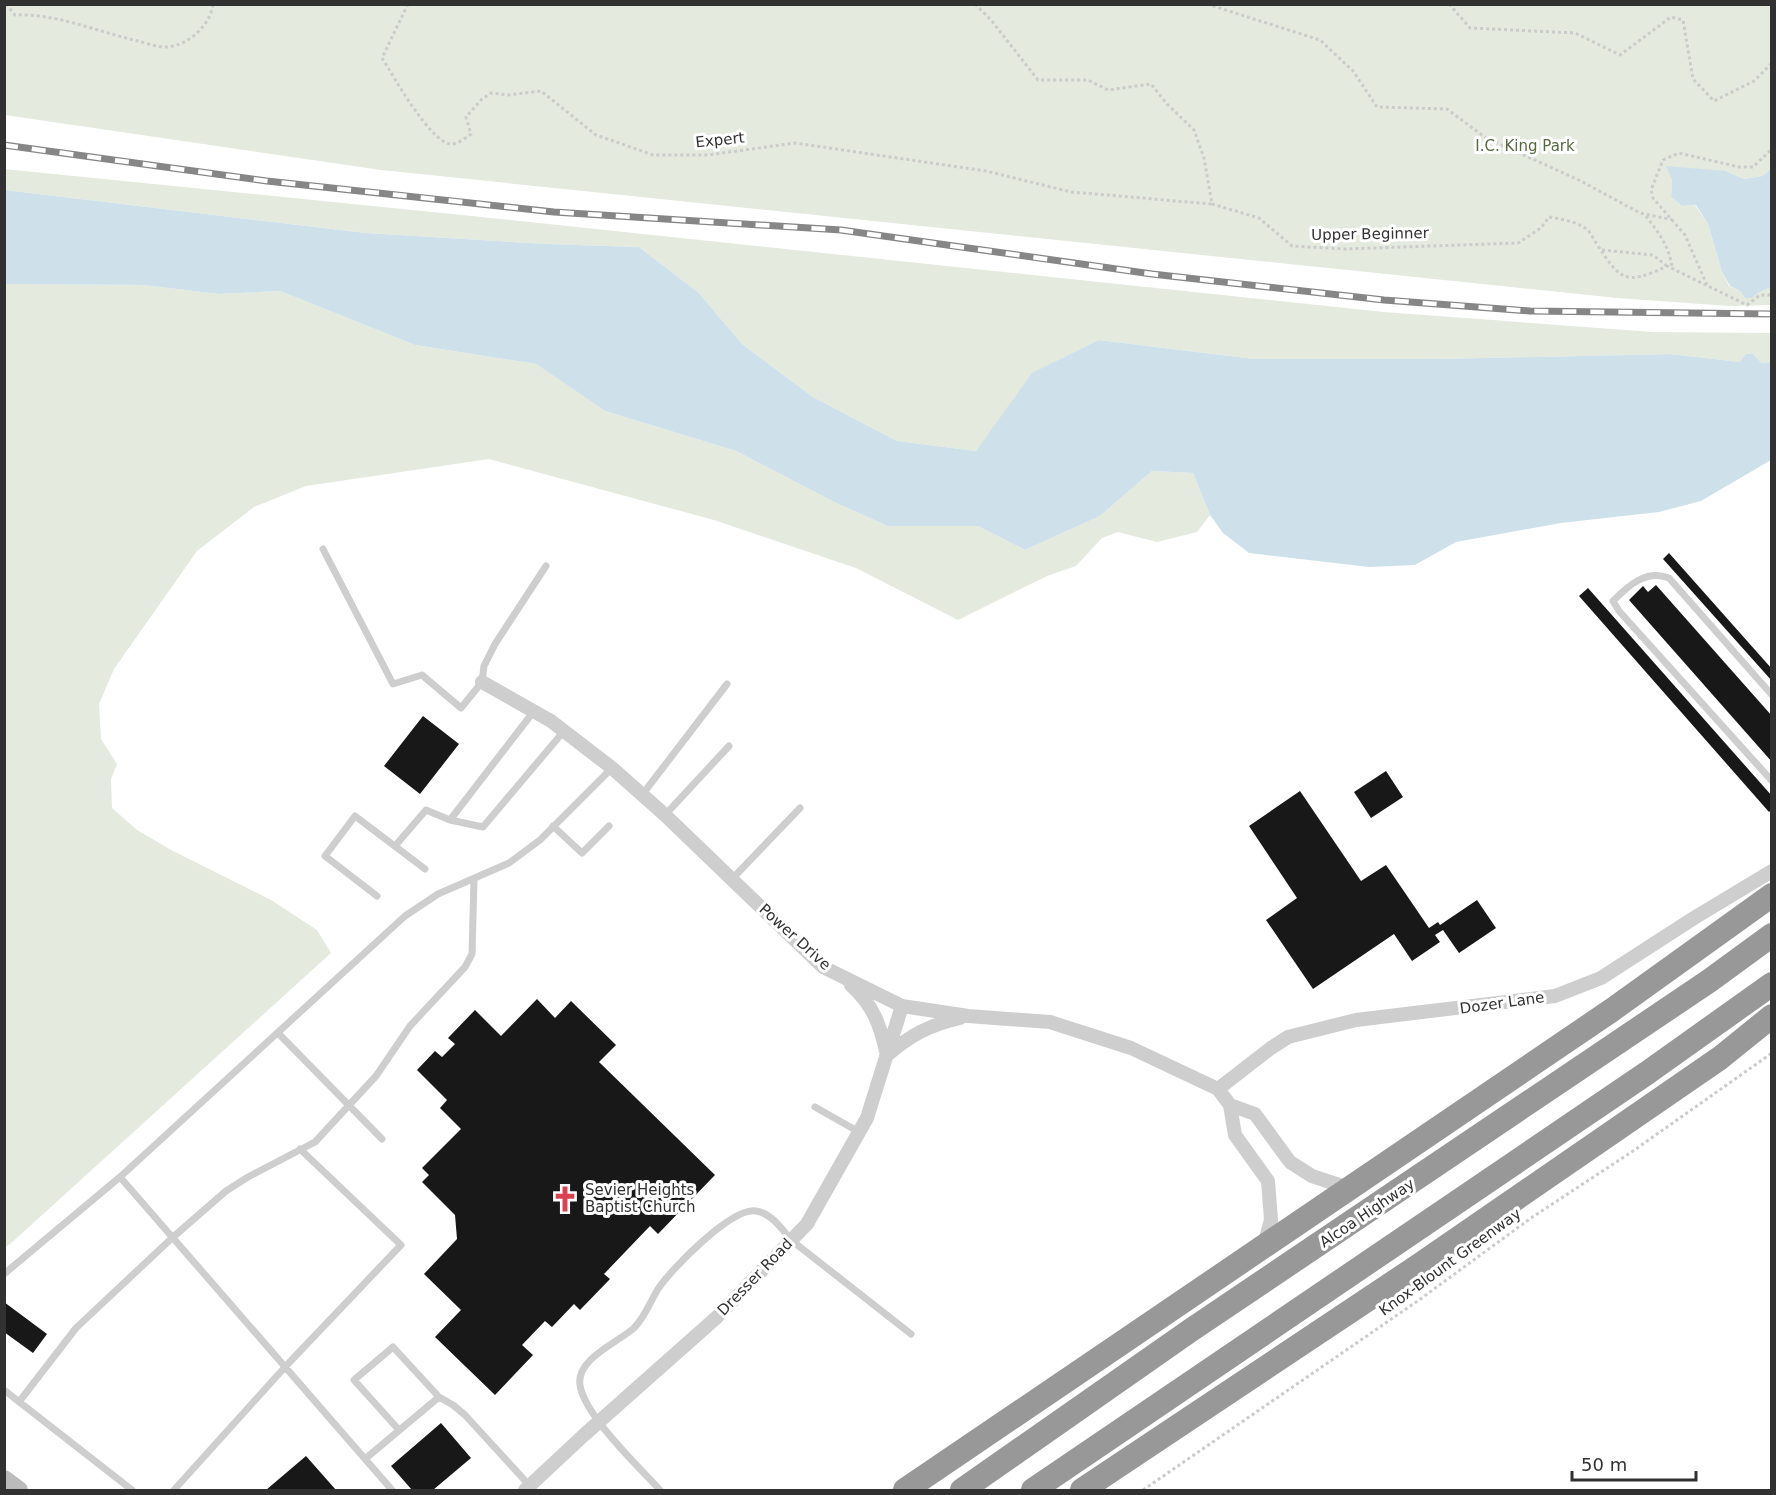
<svg xmlns="http://www.w3.org/2000/svg" width="1776" height="1495" viewBox="0 0 1776 1495" font-family="'DejaVu Sans',sans-serif">
  <rect width="100%" height="100%" fill="#fff"/>
  <path fill="#e4eadd" d="M5,5H1771V169L1762,176L1744,179L1726,171L1670,172L1672,180L1671,197L1682,206L1695,205L1708,224L1722,272L1729,286L1740,291L1745,298H1752L1758,293L1771,287V305L1729,306L1617,298L381,170L5,115Z
    M4,169L472,216L1384,312L1653,332L1771,333V362L1762,363L1753,354L1740,362L1671,354L1436,359H1254L1099,340L996,425L976,451L897,441L813,397L742,344L699,293L639,247L547,244L366,233L5,190Z
    M5,284L143,285L219,294L280,291L415,345L536,364L605,411L736,451L836,503L888,526H978L1025,550L1100,516L1152,471L1193,473L1210,515L1197,532L1157,542L1118,532L1102,538L1076,566L1047,576L958,620L856,568L714,520L489,459L306,486L254,507L197,551L114,669L99,704L101,739L117,764L111,779L112,808L137,830L173,851L271,900L317,930L331,953L9,1245L5,1247Z"/>
  <path fill="#cee1eb" d="M1666,166L1726,171L1744,179L1762,176L1771,169V287L1758,293L1752,298H1745L1740,291L1730,286L1722,272L1708,224L1696,205L1682,206L1671,197L1672,180Z
    M5,190L366,233L547,244L639,247L699,293L742,344L813,397L897,441L976,451L1032,373L1099,340L1254,359H1436L1671,354L1740,362L1746,354H1753L1762,363L1771,362V460L1701,501L1659,512L1561,523L1456,542L1415,565L1369,567L1249,553L1223,533L1210,515L1193,473L1152,471L1100,516L1025,550L978,526H888L836,503L736,451L605,411L536,364L415,345L280,291L219,294L143,285L5,284Z"/>
  <path fill="#181818" d="M1669,553L1772,669V681L1663,559Z
    M1656,585L1772,716V762L1629,600L1643,586L1648,592Z
    M1588,588L1772,796V809L1769,812L1579,596Z
    M423,716L459,744L420,794L384,766Z
    M1386,771L1403,797L1371,818L1354,792Z
    M1300,791L1361,881L1386,865L1429,928L1438,922L1440,925L1477,900L1496,928L1459,953L1443,930L1435,935L1440,942L1412,961L1394,934L1313,989L1266,920L1297,898L1249,826Z
    M537,999L555,1018L571,1001L616,1045L599,1062L715,1175L658,1234L650,1226L604,1274L610,1279L580,1310L574,1304L552,1327L545,1321L522,1345L533,1355L495,1395L435,1337L461,1310L424,1274L457,1239L455,1215L422,1182L429,1175L422,1168L461,1129L440,1108L447,1100L417,1070L435,1051L442,1057L455,1044L448,1038L475,1010L501,1036Z
    M4,1302L47,1334L33,1353L4,1332Z
    M441,1423L471,1458L433,1490H412L391,1466Z
    M306,1456L336,1490H266Z"/>
  <g fill="none" stroke-linecap="round" stroke-linejoin="round">
    <path stroke="#cbcbcb" stroke-width="3" stroke-dasharray="3 3" stroke-linecap="butt" d="M6,4L15,15C56,13 98,32 138,41C146,43 156,47 165,47C187,47 211,25 213,4
      M408,4L382,58C394,77 429,140 450,144C457,145 465,138 471,134L466,117L482,99L491,93L508,95L541,91L596,135L653,155H708L795,143L986,171L1071,192L1212,204
      M975,4L991,20L1038,80H1088L1108,90L1151,84L1167,104L1194,130L1204,158L1212,204L1259,218L1292,246L1344,249L1518,243L1541,228L1549,217C1560,219 1575,221 1585,228C1590,231 1593,238 1596,243C1620,279 1624,287 1667,266L1747,305L1760,295H1772
      M1207,4L1320,40L1353,71L1377,107L1447,109L1486,138L1579,180L1640,213L1673,220
      M1449,4L1470,28L1575,33L1620,55L1671,17L1683,20L1693,79L1714,101L1754,81L1772,63
      M1646,216C1658,232 1670,247 1672,268
      M1602,250L1653,255L1667,266
      M1707,285L1685,235L1653,198L1651,190L1663,160L1679,153L1739,167H1753L1772,149
      M1143,1490L1419,1300L1531,1218L1633,1151L1772,1053"/>
    <path stroke="#cecece" stroke-width="7" d="M323,549L393,684L422,675L461,708L482,682L484,666L495,644L546,566
      M1772,695L1669,578C1646,569 1628,586 1613,601L1619,611L1772,781
      M642,795L727,684
      M665,815L729,746
      M450,820L534,711
      M553,826L582,853L609,826
      M395,846L426,810L450,820L483,827L564,731
      M732,879L800,808
      M377,896L325,856L355,816L425,869
      M278,1033L382,1139
      M815,1107L859,1132
      M120,1177L392,1490
      M4,1274L120,1177L405,916L438,894L509,863L540,840L612,768
      M4,1390L132,1490
      M19,1402L76,1328L172,1238L226,1191L248,1177L315,1142L376,1076L410,1026L465,967L472,954L474,879
      M399,1430L354,1380L393,1347L439,1397L453,1405L465,1415L530,1486
      M365,1459L439,1397
      M174,1490L285,1367L401,1245L300,1149
      M660,1490C639,1467 584,1415 580,1385C576,1359 617,1343 634,1328C645,1317 650,1302 658,1289C671,1269 732,1207 756,1211C771,1213 782,1229 791,1240L911,1334"/>
    <path stroke="#cecece" stroke-width="14" d="M482,682L551,721L612,768L665,815L823,967L902,1006L968,1016L1050,1022L1131,1048L1218,1089L1230,1105L1235,1135L1268,1181L1271,1220L1264,1245
      M851,985C874,1006 880,1025 887,1055C911,1035 929,1025 960,1018
      M1218,1089L1271,1048L1288,1037L1356,1020L1555,996L1601,978L1694,918L1772,871
      M1230,1105L1255,1114L1290,1162L1312,1176L1348,1188
      M525,1490L584,1435L717,1317L807,1224L867,1118L902,1006"/>
    <path stroke="#bbb" stroke-width="18" d="M4,1479L19,1490"/>
    <path stroke="#989898" stroke-width="24" d="M905,1490L1612,1010L1772,895
      M962,1490L1191,1330L1709,981L1772,935
      M1033,1490L1647,1073L1772,984
      M1082,1490L1418,1266L1720,1058L1772,1016"/>
    <g stroke="#868686" stroke-width="7">
      <path id="rail" d="M4,145L267,181L554,212L841,230L1152,274L1384,300L1530,311L1772,314"/>
    </g>
    <use href="#rail" stroke="#fff" stroke-width="4.5" stroke-dasharray="14" stroke-linecap="butt"/>
  </g>
  <defs>
    <g id="church-bare" transform="scale(2.07)"><path d="M-1.2-6h2.4v3.5h3.3v2.4h-3.3V6h-2.4V-.1h-3.3v-2.4h3.3Z" fill="#d94252" stroke="#fff" stroke-width="2.5" paint-order="stroke"/></g>
  </defs>
  <g fill-rule="evenodd">
    <use href="#church-bare" x="565" y="1199"/>
  </g>
  <g text-anchor="middle" stroke-width="6" stroke-linejoin="round" paint-order="stroke">
    <g font-size="15" fill="#313131" stroke="#fff">
      <text transform="translate(720 140) rotate(-6)" y="5">Expert</text>
      <text transform="translate(1370 234) rotate(-1)" y="5">Upper Beginner</text>
      <text transform="translate(795 937) rotate(42)" y="5">Power Drive</text>
      <text transform="translate(1502 1003) rotate(-8)" y="5">Dozer Lane</text>
      <text transform="translate(1367 1213) rotate(-34)" y="5">Alcoa Highway</text>
      <text transform="translate(1450 1262) rotate(-36)" y="5">Knox-Blount Greenway</text>
      <text transform="translate(755 1277) rotate(-46)" y="5">Dresser Road</text>
    </g>
    <g font-size="15" fill="#556a41" stroke="#fff">
      <text x="1525" y="151">I.C. King Park</text>
    </g>
    <g font-size="15" fill="#313131" stroke="#fff" text-anchor="start">
      <text x="585" y="1195">Sevier Heights<tspan x="585" dy="17">Baptist Church</tspan></text>
    </g>
  </g>
  <rect width="1776" height="1495" fill="none" stroke="#313131" stroke-width="12"/>
  <path d="M1572 1471v9h124v-9" fill="none" stroke="#313131" stroke-width="3"/>
  <text x="1581" y="1471" font-size="18" fill="#313131" stroke="#ffffff" stroke-width="4.5" paint-order="stroke">50 m</text>
</svg>
